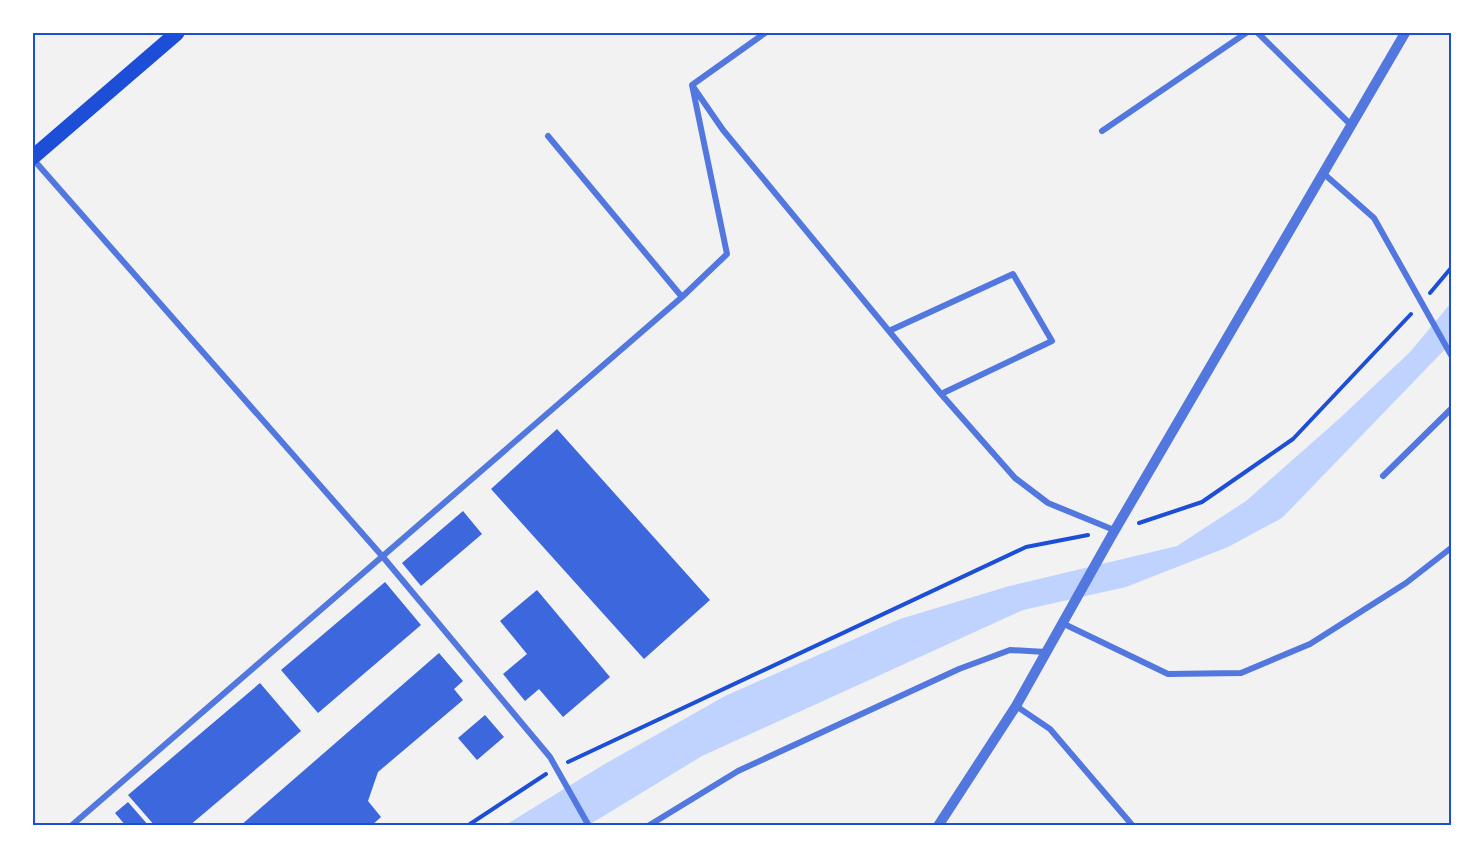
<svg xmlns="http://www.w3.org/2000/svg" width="1484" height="859" viewBox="0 0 1484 859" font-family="'PT Serif',serif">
  <rect width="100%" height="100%" fill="#f2f2f2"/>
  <path fill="#bfd3fe" d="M1451,303V343L1282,518L1228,547L1126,587L1023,610L702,756L587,826H504L603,765L725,696L900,619L1006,587L1177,546L1246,501L1340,418L1410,352Z"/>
  <path fill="#3d67dc" d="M557,429L710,600L644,659L491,489Z
    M463,511L482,534L421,586L402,563Z
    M385,582L421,625L318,713L281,670Z
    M537,590L610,677L563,717L539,689L525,701L503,674L527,654L500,621Z
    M439,653L463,681L454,689L463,700L378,772L368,801L381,817L371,826H240Z
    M260,683L301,731L189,826H155L128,795Z
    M485,715L504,737L477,760L458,738Z
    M128,802L149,826H126L115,813Z"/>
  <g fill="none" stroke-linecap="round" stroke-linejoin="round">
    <path stroke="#1d4ed8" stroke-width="4" d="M1430,293L1451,268
      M1139,523L1202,502L1293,439L1411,314
      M568,762L1026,547L1088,535
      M467,826L546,774"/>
    <path stroke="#5277de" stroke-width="6" d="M1258,33L1351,125
      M694,88L723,130L941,394L1015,478L1048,503L1114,530
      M1102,131L1246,33
      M548,136L682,297
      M33,159L383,557L550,757L589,826
      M1323,173L1374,218L1451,355
      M891,330L1013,274L1052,341L941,394
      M1383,476L1451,409
      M1062,623L1168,674L1241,673L1310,644L1406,583L1451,548
      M1016,706L1050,729L1133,826
      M71,826L682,297L727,254L692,85L765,33
      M648,826L738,771L959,669L1010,650L1046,652"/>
    <path stroke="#5277de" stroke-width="10" d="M938,826L1016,706L1112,535L1405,33"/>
    <path stroke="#1d4ed8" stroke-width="15" d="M33,157L177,33"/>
  </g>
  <rect width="1484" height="859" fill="none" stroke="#ffffff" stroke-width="69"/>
  <rect x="34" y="34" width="1416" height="790" fill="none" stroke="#1d4ed8" stroke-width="2"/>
</svg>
